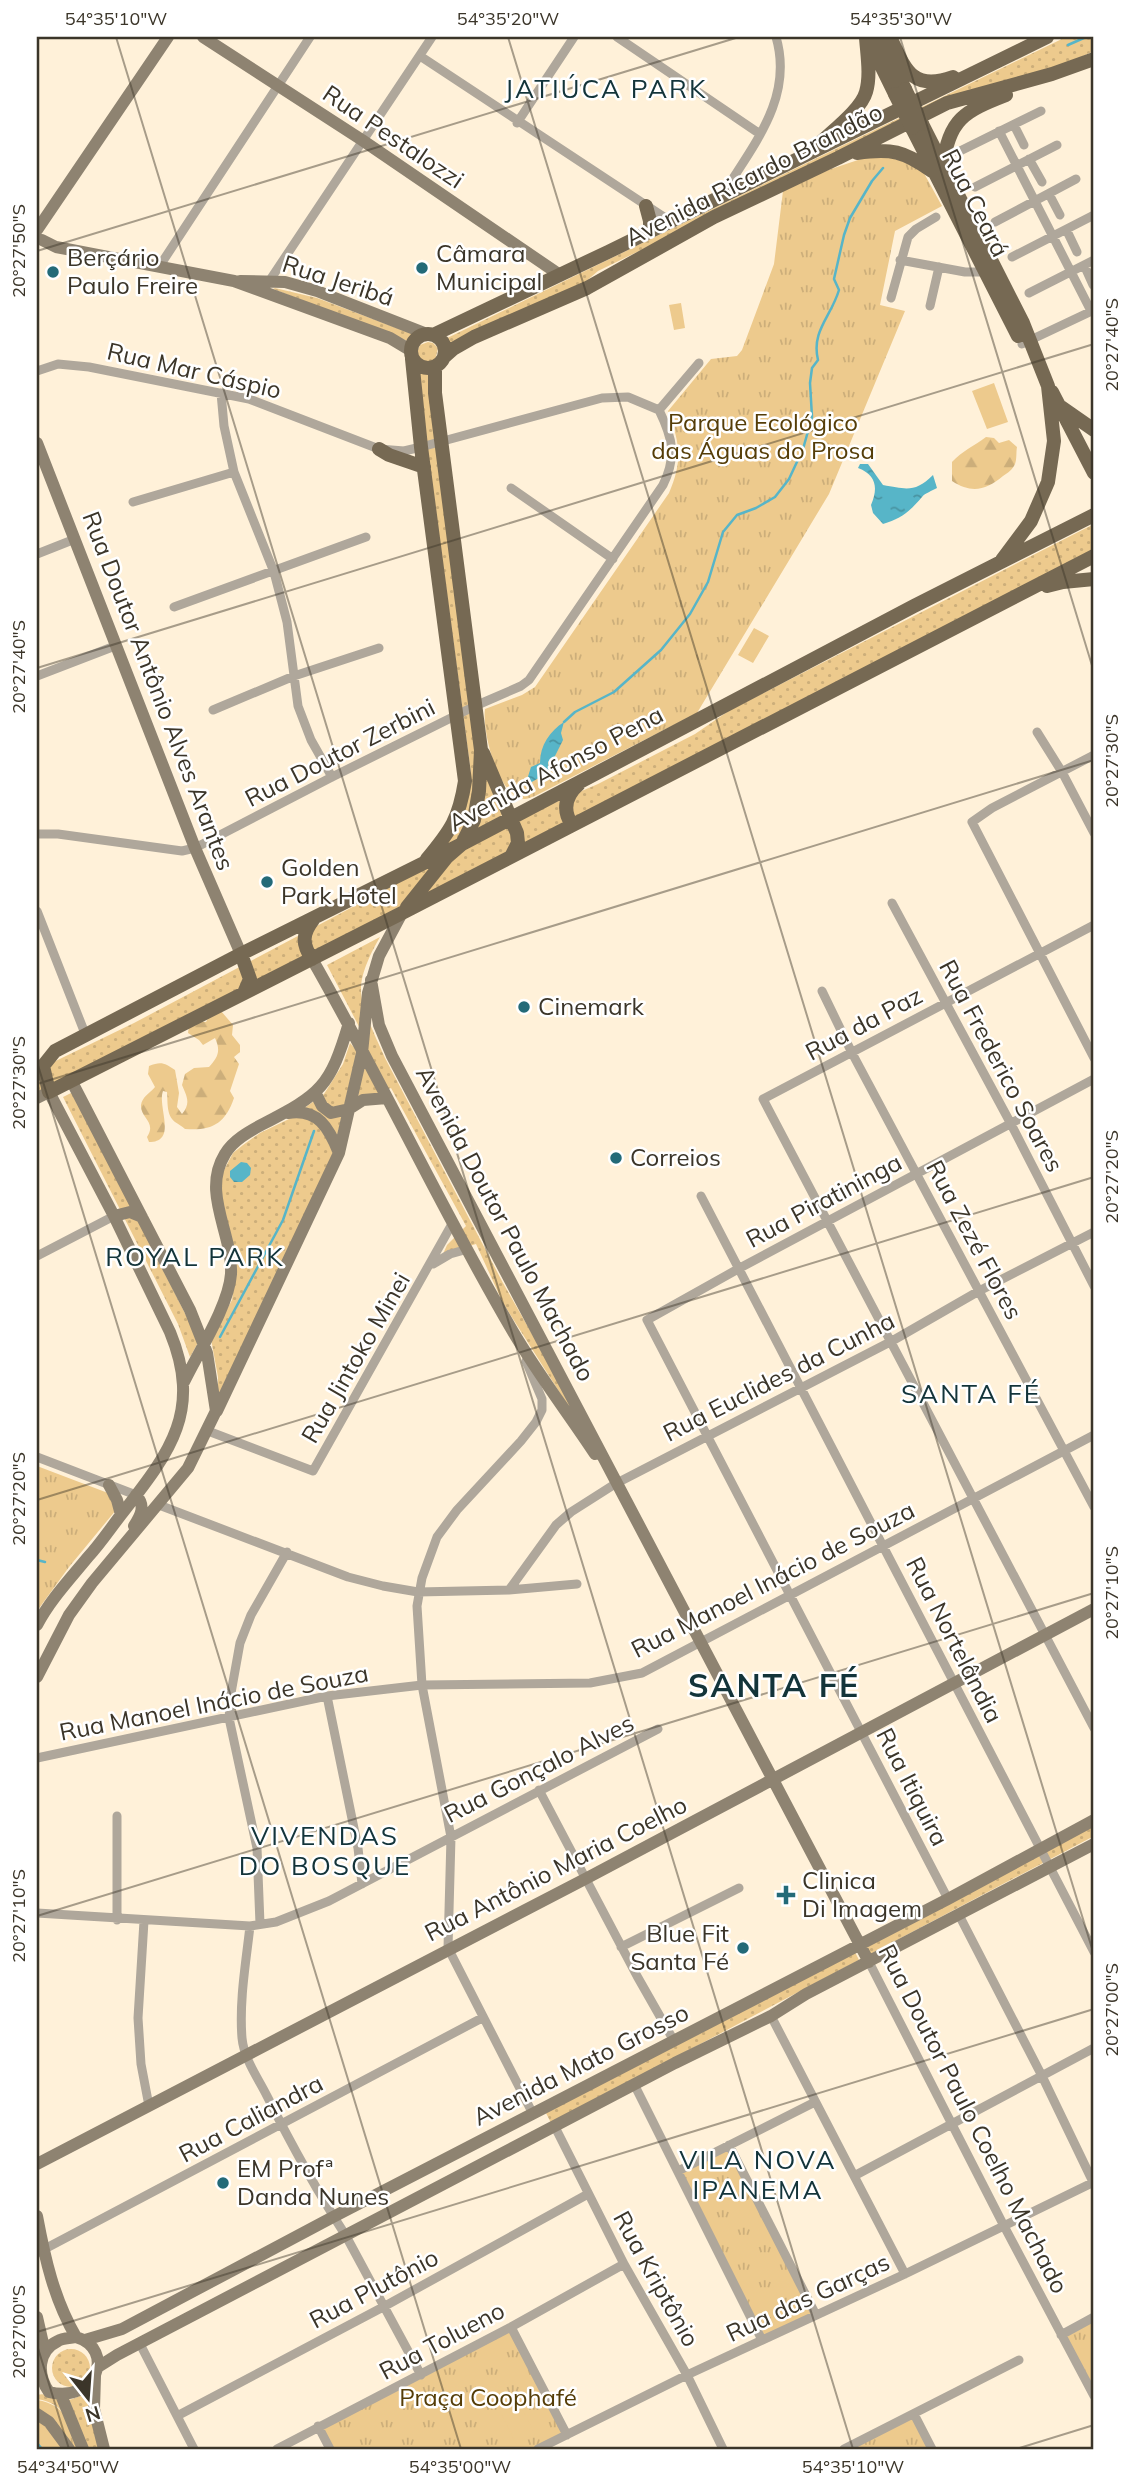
<svg xmlns="http://www.w3.org/2000/svg" width="1131" height="2486" viewBox="0 0 1131 2486" font-family="Mulish,sans-serif">
  <defs>
    <pattern id="grass-dots" width="8" height="8" patternUnits="userSpaceOnUse" patternTransform="scale(1.75)"><rect width="8" height="8" fill="#edca8d"/><path d="M2 2h.1M6 6h.1" fill="none" stroke="#ccae7a" stroke-width="1.8" stroke-linecap="round"/></pattern>
    <pattern id="forest-firs" width="22" height="20" patternUnits="userSpaceOnUse" patternTransform="scale(1.75)"><rect width="22" height="20" fill="#edca8d"/><path d="M5 1l3.5 6h-7zM16 11l3.5 6h-7z" fill="#ccae7a"/></pattern>
    <pattern id="park-tufts" width="24" height="20" patternUnits="userSpaceOnUse" patternTransform="scale(1.75)"><rect width="24" height="20" fill="#edca8d"/><path d="M3 7l-1-3M5 7V3M7 7l1-3M15 17l-1-3M17 17v-4M19 17l1-3" fill="none" stroke="#ccae7a"/></pattern>
    <pattern id="water-ripples" width="26" height="14" patternUnits="userSpaceOnUse" patternTransform="scale(1.75)"><rect width="26" height="14" fill="#57b5c8"/><path d="M2 4q2-2 4 0t4 0M15 11q2-2 4 0t4 0" fill="none" stroke="#4994a2"/></pattern>
  </defs>
  <rect width="100%" height="100%" fill="#fff1d9"/>
  <path fill="url(#grass-dots)" d="M1066,37H1094V51L1061,66L964,93L598,271L584,283L446,349L441,341Z
    M275,288L317,298L418,336L411,342L405,340L273,289Z
    M428,342L433,343L438,348L435,361L471,708L506,813L433,854L467,802L471,773L417,372L418,350L420,345Z
    M1094,524V551L37,1098V1070L134,1023L528,814L598,784L695,734L730,710Z
    M380,937C372,951 361,972 361,989C360,1006 378,1042 385,1058L503,1283L615,1480L503,1303L476,1244L443,1254L447,1245L466,1226L391,1088L377,1094L358,1096L367,1042L327,965Z
    M350,1043L357,1051L332,1158L218,1396V1377L211,1339L232,1300L236,1270L222,1208V1174L233,1153L243,1145L260,1133L289,1119L324,1094L343,1064Z
    M73,1092L199,1341L190,1357L178,1324L63,1097Z
    M1094,1825V1836L861,1959L856,1949Z
    M854,1950L859,1960L551,2123L545,2111Z
    M52 2368a19 19 0 1 1 38 0a19 19 0 1 1-38 0Z
    M88,2392L100,2449H78C70,2423 67,2404 37,2399V2395C46,2392 51,2398 60,2400C70,2402 79,2396 88,2392Z"/>
  <path fill="url(#forest-firs)" d="M986,437L994,438L999,443L1009,440L1017,447C1016,452 1017,459 1015,464C1013,469 1008,473 1003,476C986,490 972,494 952,481V462C962,451 974,446 986,437Z
    M221,1011L233,1025L232,1035L240,1045V1052L234,1057L239,1064L230,1091L234,1098C225,1125 210,1131 185,1129C182,1126 178,1124 175,1122C166,1115 168,1102 167,1092L163,1091C157,1107 178,1142 149,1142L147,1137C157,1122 140,1118 141,1105C142,1097 150,1093 155,1087L148,1074L149,1066C161,1061 165,1063 175,1070L179,1093L177,1107L182,1114C191,1103 187,1097 182,1085L185,1074L194,1068L209,1067C218,1057 221,1051 215,1038L203,1045L199,1040L188,1033L189,1026L196,1021L206,1022L209,1016Z"/>
  <path fill="url(#park-tufts)" d="M876,154L920,166L942,206L895,231L880,305L905,311L829,494L697,713L535,796C531,797 528,799 524,799C497,796 482,730 485,709L522,695L535,687L669,493C683,460 680,444 668,411L711,359L737,356L742,350L774,264L783,191L816,174Z
    M37,1466L108,1493L116,1510L69,1567L37,1611Z
    M729,2145L816,2315L762,2340L678,2171Z
    M1094,2317V2396L1061,2335Z
    M511,2327L567,2435L538,2449H330L318,2426Z
    M37,2400C67,2405 69,2423 78,2449H38Z
    M914,2414L932,2449H844Z"/>
  <path fill="#edca8d" d="M681,303L685,328L674,330L669,305Z
    M994,383L1008,422L987,429L972,391Z
    M754,628L769,636L753,663L738,655Z
    M518,2400L535,2435L516,2444L499,2409Z"/>
  <path fill="url(#water-ripples)" d="M860,464H868L883,485C906,489 915,493 933,475L937,488C932,491 925,493 922,497C910,511 901,519 883,524L873,513L871,505C878,489 877,475 858,468Z
    M564,722L561,733L563,740L554,758L548,762L549,772L525,786L531,767L540,763C540,745 550,731 564,722Z
    M241,1162L247,1163L251,1168L250,1175L242,1182H234L230,1177V1171Z"/>
  <g fill="none" stroke-linecap="round" stroke-linejoin="round">
    <path stroke="#57b5c8" stroke-width="2.5" d="M1068,45L1086,37
      M564,722L575,712L614,692L661,650L690,614L708,582L723,532L737,515L756,508L775,497L789,479L803,449L812,417L810,383L812,368L818,360C811,331 831,317 839,290L834,279L844,235L850,218L872,181L883,168
      M220,1337L283,1220L314,1131
      M37,1560L45,1562
      M37,2443L42,2449"/>
    <path stroke="#afa79b" stroke-width="9" d="M617,37L760,134
      M420,56L670,221
      M517,123L574,37
      M1014,125L1024,145
      M999,131L1091,311
      M958,152L1041,111
      M1029,159L1042,182
      M975,187L1057,145
      M723,194C753,145 794,98 776,37
      M1049,194L1060,215
      M995,222L1076,179
      M1067,231L1077,252
      M1012,257L1094,215
      M900,260L965,272H984
      M1084,265L1093,285
      M159,267L310,37
      M266,286L432,37
      M1029,293L1094,260
      M891,298L908,237L916,229L936,217
      M930,306L939,267
      M1022,344L1094,310
      M37,371L58,364L89,367L249,399L379,449L404,451L421,447L602,398L628,397L659,410C673,439 677,456 663,485L529,680L521,686L475,706L332,777L195,848L182,851L58,834H37
      M221,393L224,426L234,472L274,572L287,622L298,706L311,740L332,777
      M659,410L699,363
      M511,488L613,559
      M133,502L234,472
      M37,554L75,539
      M174,607L366,537
      M37,676L115,646
      M213,710L294,676L379,648
      M1037,732L1062,772L1094,833
      M1094,755L992,808L972,822L1094,1058
      M892,903L1011,1124L1094,1286
      M37,911L86,1036
      M1094,925L763,1099L1094,1728
      M822,991L852,1053L1094,1507
      M701,1196L1094,1952
      M37,1256L114,1216
      M433,1264L450,1254L468,1249
      M526,1361L542,1399V1410L536,1422L521,1441L457,1510L437,1537L422,1578L417,1606L422,1685L451,1837L448,1948L533,2114
      M208,1431L313,1471L452,1224
      M37,1457L136,1495
      M159,1505L348,1577L383,1586L418,1592L509,1590L577,1584
      M509,1590L556,1525L571,1512L615,1484L892,1341L979,1291L1094,1232
      M327,1696L358,1848L362,1884
      M37,1758L327,1696L422,1685L590,1683L642,1673L1094,1435
      M539,1790L637,1976L674,2041
      M948,1899L647,1320L738,1269L1094,1079
      M37,1913L250,1926L276,1922L329,1901L658,1729
      M959,1915L1042,2076L1093,2182
      M117,1920V1816
      M144,1921L138,2018L141,2064L149,2106
      M260,1924L257,1848L229,1718L231,1693L240,1643L251,1615L287,1552
      M250,1926C246,1962 239,2001 242,2038C244,2059 258,2078 267,2096C291,2144 317,2191 346,2236L421,2375
      M621,1947L739,1888
      M869,1962L1004,2226L1094,2396
      M771,2016L905,2274
      M635,2086L762,2340
      M555,2127L624,2264L687,2375L723,2449
      M729,2145L816,2315
      M678,2171L815,2102
      M854,2176L1094,2048
      M37,2253L482,2018
      M511,2327L567,2435
      M1061,2335L1094,2317
      M140,2344L194,2449
      M914,2414L932,2449
      M177,2416L385,2306L588,2194
      M318,2426L330,2449
      M277,2449L511,2327L624,2264
      M538,2449L687,2375L905,2274L1094,2182
      M844,2449L1019,2360"/>
    <path stroke="#8e8371" stroke-width="12" d="M203,37L362,140L560,275
      M37,230L168,37
      M42,240L56,247L234,281L390,338L410,350
      M240,281L285,282L317,291L427,334
      M37,443L195,848L241,954
      M312,959C382,1081 441,1209 512,1330C537,1373 568,1413 595,1454
      M371,980L379,1025L392,1056L869,1962
      M316,1094L322,1106L331,1113L349,1109L363,1100L387,1098
      M37,1098L49,1092L114,1216L170,1332C202,1410 171,1451 124,1511C112,1526 101,1543 88,1557C70,1579 50,1600 37,1625
      M288,1113C318,1108 329,1128 339,1153
      M114,1216L130,1212L142,1217
      M184,1382C198,1353 229,1305 231,1274C233,1233 201,1193 225,1154C233,1140 250,1131 263,1124C321,1094 330,1087 349,1023
      M217,1411L339,1153L362,1053L368,993L379,956L402,913
      M109,1485L117,1500L121,1515
      M134,1526C141,1515 146,1506 136,1495
      M37,1677L69,1615L92,1583L188,1468L216,1411L207,1353L190,1310L71,1080
      M37,2164L587,1878L1094,1609
      M37,2216C45,2259 54,2299 76,2337
      M37,2317L45,2352
      M76,2337C116,2349 97,2404 49,2392C37,2375 37,2351 58,2341C62,2338 71,2338 76,2337Z
      M85,2340L122,2329L333,2217L948,1899L1094,1820
      M98,2367L117,2355L675,2063L771,2016L806,1994L1094,1844
      M95,2376L94,2409L104,2449
      M61,2395L83,2449
      M37,2414L49,2422L69,2449"/>
    <path stroke="#766953" stroke-width="14" d="M878,37L905,89
      M890,37C905,69 912,92 953,77
      M869,41L895,94
      M922,124L1023,323L1048,386L1054,441L1048,482L1031,521L1002,560
      M912,128L1018,336
      M818,145C831,132 861,110 866,92C871,75 867,54 866,37
      M857,153C891,148 904,151 932,171
      M943,167C948,119 965,111 1006,95
      M646,206L650,221V231
      M411 351a17 17 0 1 1 34 0a17 17 0 1 1-34 0Z
      M433,335L608,252L1047,37
      M444,357L453,349L474,337L587,288L714,217L838,158L947,103L1052,74L1094,59
      M412,359L421,447L465,781C459,819 451,830 427,859
      M1052,392L1094,473
      M1061,407L1094,430
      M379,449L389,455L424,467
      M1094,515L914,606L462,844L241,954L55,1051L43,1066L49,1092L402,913L1094,556
      M1047,586L1063,582L1094,579
      M483,753L517,833L518,843L512,855
      M572,825C562,810 565,796 579,784
      M407,907L447,857L462,844L474,820L479,791L481,750L435,393V367
      M241,954L250,979L244,993
      M312,959C302,944 302,934 313,920"/>
    <path stroke="#766953" stroke-width="14" d="M905,89L922,124
      M895,94L912,128"/>
  </g>
  <path fill="none" stroke="#3b3529" stroke-width="2" stroke-opacity="0.45" d="M116,37L853,2449M508,37L1094,1955M900,37L1094,672M37,251L739,37M37,668L1094,344M37,1062L461,2449M37,1084L1094,760M37,1500L1094,1177M37,1916L1094,1593M37,2332L1094,2009M37,2345L69,2449M1016,2449L1094,2425"/>
  <g fill="#236a78" stroke="#fff" stroke-width="2.5">
    <circle cx="422" cy="268" r="7"/>
    <circle cx="53" cy="272" r="7"/>
    <circle cx="267" cy="882" r="7"/>
    <circle cx="524" cy="1007" r="7"/>
    <circle cx="616" cy="1158" r="7"/>
    <path d="M782.5 1884.5h7v7h7v7h-7v7h-7v-7h-7v-7h7z"/>
    <circle cx="743" cy="1948" r="7"/>
    <circle cx="223" cy="2183" r="7"/>
  </g>
  <g text-anchor="middle" stroke-width="5" stroke-linejoin="round" paint-order="stroke">
    <g font-size="24" fill="#3b3529" stroke="#fff">
      <text transform="translate(393 137) rotate(34)" y="8">Rua Pestalozzi</text>
      <text transform="translate(754 175) rotate(-27)" y="8">Avenida Ricardo Brandão</text>
      <text transform="translate(975 203) rotate(63)" y="8">Rua Ceará</text>
      <text transform="translate(338 281) rotate(18)" y="8">Rua Jeribá</text>
      <text transform="translate(194 371) rotate(13)" y="8">Rua Mar Cáspio</text>
      <text transform="translate(158 691) rotate(69)" y="8">Rua Doutor Antônio Alves Arantes</text>
      <text transform="translate(340 753) rotate(-27)" y="8">Rua Doutor Zerbini</text>
      <text transform="translate(556 769) rotate(-28)" y="8">Avenida Afonso Pena</text>
      <text transform="translate(864 1024) rotate(-28)" y="8">Rua da Paz</text>
      <text transform="translate(1001 1066) rotate(62)" y="8">Rua Frederico Soares</text>
      <text transform="translate(824 1201) rotate(-28)" y="8">Rua Piratininga</text>
      <text transform="translate(505 1224) rotate(62)" y="8">Avenida Doutor Paulo Machado</text>
      <text transform="translate(974 1240) rotate(62)" y="8">Rua Zezé Flores</text>
      <text transform="translate(356 1358) rotate(-60)" y="8">Rua Jintoko Minei</text>
      <text transform="translate(779 1377) rotate(-27)" y="8">Rua Euclides da Cunha</text>
      <text transform="translate(773 1580) rotate(-27)" y="8">Rua Manoel Inácio de Souza</text>
      <text transform="translate(954 1640) rotate(63)" y="8">Rua Nortelândia</text>
      <text transform="translate(214 1703) rotate(-11)" y="8">Rua Manoel Inácio de Souza</text>
      <text transform="translate(539 1769) rotate(-27)" y="8">Rua Gonçalo Alves</text>
      <text transform="translate(912 1787) rotate(63)" y="8">Rua Itiquira</text>
      <text transform="translate(556 1869) rotate(-27)" y="8">Rua Antônio Maria Coelho</text>
      <text transform="translate(581 2065) rotate(-27)" y="8">Avenida Mato Grosso</text>
      <text transform="translate(251 2119) rotate(-28)" y="8">Rua Caliandra</text>
      <text transform="translate(973 2119) rotate(63)" y="8">Rua Doutor Paulo Coelho Machado</text>
      <text transform="translate(656 2279) rotate(61)" y="8">Rua Kriptônio</text>
      <text transform="translate(374 2289) rotate(-28)" y="8">Rua Plutônio</text>
      <text transform="translate(808 2298) rotate(-25)" y="8">Rua das Garças</text>
      <text transform="translate(442 2341) rotate(-28)" y="8">Rua Tolueno</text>
    </g>
    <g font-size="24" fill="#3b3529" stroke="#fff" text-anchor="start">
      <text x="436" y="262">Câmara<tspan x="436" dy="28">Municipal</tspan></text>
      <text x="67" y="266">Berçário<tspan x="67" dy="28">Paulo Freire</tspan></text>
      <text x="281" y="876">Golden<tspan x="281" dy="28">Park Hotel</tspan></text>
      <text x="538" y="1015">Cinemark</text>
      <text x="630" y="1166">Correios</text>
      <text x="802" y="1889">Clinica<tspan x="802" dy="28">Di Imagem</tspan></text>
      <text x="729" y="1942" text-anchor="end">Blue Fit<tspan x="729" dy="28">Santa Fé</tspan></text>
      <text x="237" y="2177">EM Profª<tspan x="237" dy="28">Danda Nunes</tspan></text>
    </g>
    <g font-size="24" fill="#553d07" stroke="#fff">
      <text x="763" y="431">Parque Ecológico<tspan x="763" dy="28">das Águas do Prosa</tspan></text>
      <text x="488" y="2406">Praça Coophafé</text>
    </g>
    <g font-size="26" letter-spacing="2" fill="#13343a" stroke="#fff">
      <text x="606" y="98">JATIÚCA PARK</text>
      <text x="195" y="1266">ROYAL PARK</text>
      <text x="971" y="1403">SANTA FÉ</text>
      <text x="325" y="1845">VIVENDAS<tspan x="325" dy="30">DO BOSQUE</tspan></text>
      <text x="758" y="2169">VILA NOVA<tspan x="758" dy="30">IPANEMA</tspan></text>
    </g>
    <g font-size="32" font-weight="bold" letter-spacing="2" fill="#13343a" stroke="#fff">
      <text x="774" y="1697">SANTA FÉ</text>
    </g>
  </g>
  <rect width="1131" height="2486" fill="none" stroke="#ffffff" stroke-width="77"/>
  <g transform="translate(88 2398) rotate(163)" stroke="#ffffff" stroke-width="5" paint-order="stroke">
  <path d="M0-5L12 26L0 18L-12 26Z" fill="#3b3529"/>
  <text y="-10" font-size="19" font-weight="bold" text-anchor="middle" fill="#3b3529">N</text>
  </g>
  <rect x="38" y="38" width="1054" height="2410" fill="none" stroke="#3b3529" stroke-width="2.5"/>
  <g font-size="18" text-anchor="middle" fill="#3b3529">
    <text x="116" y="25">54°35'10"W</text>
    <text x="508" y="25">54°35'20"W</text>
    <text x="901" y="25">54°35'30"W</text>
    <text transform="translate(19 251) rotate(-90)" y="6">20°27'50"S</text>
    <text transform="translate(1112 345) rotate(-90)" y="6">20°27'40"S</text>
    <text transform="translate(19 667) rotate(-90)" y="6">20°27'40"S</text>
    <text transform="translate(1112 761) rotate(-90)" y="6">20°27'30"S</text>
    <text transform="translate(19 1083) rotate(-90)" y="6">20°27'30"S</text>
    <text transform="translate(1112 1177) rotate(-90)" y="6">20°27'20"S</text>
    <text transform="translate(19 1499) rotate(-90)" y="6">20°27'20"S</text>
    <text transform="translate(1112 1593) rotate(-90)" y="6">20°27'10"S</text>
    <text transform="translate(19 1916) rotate(-90)" y="6">20°27'10"S</text>
    <text transform="translate(1112 2010) rotate(-90)" y="6">20°27'00"S</text>
    <text transform="translate(19 2332) rotate(-90)" y="6">20°27'00"S</text>
    <text x="68" y="2473">54°34'50"W</text>
    <text x="460" y="2473">54°35'00"W</text>
    <text x="853" y="2473">54°35'10"W</text>
  </g>
</svg>
